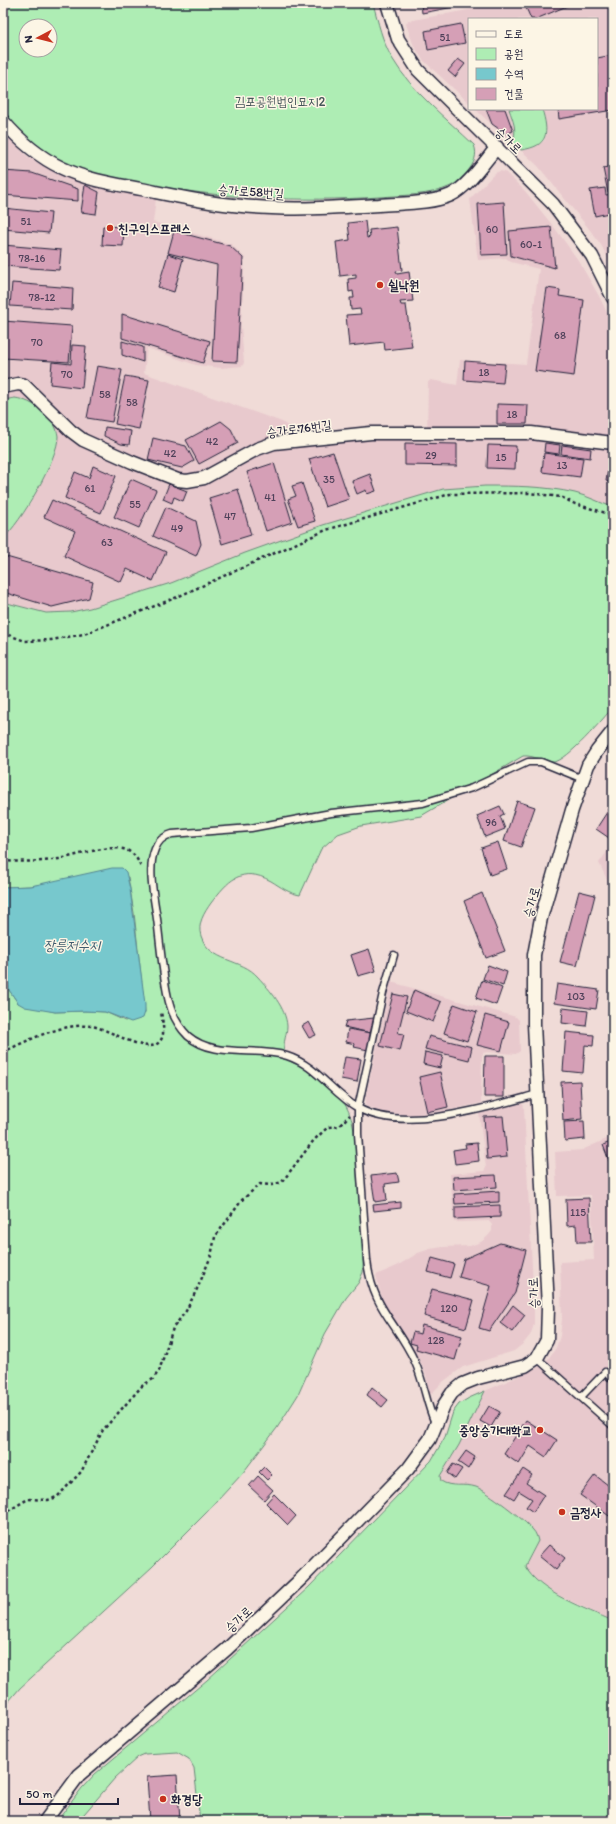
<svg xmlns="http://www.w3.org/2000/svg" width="616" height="1824" viewBox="0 0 616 1824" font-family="Itim,'Poor Story',sans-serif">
  <rect width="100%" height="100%" fill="#f0dbd7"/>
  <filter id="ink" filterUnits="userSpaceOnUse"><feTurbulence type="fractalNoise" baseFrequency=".025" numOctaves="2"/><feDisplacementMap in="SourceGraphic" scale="8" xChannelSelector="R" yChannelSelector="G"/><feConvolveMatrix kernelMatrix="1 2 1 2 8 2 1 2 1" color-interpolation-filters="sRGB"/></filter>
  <g filter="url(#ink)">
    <path fill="#e8c9cd" d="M506,3H613V268L601,245L590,230L538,166L521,150L529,149L544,141L547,134L542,109H597V19H469V103L423,60L414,46L406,24L408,21Z
      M475,109H509L515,130V137L512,143Z
      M3,133L29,158L67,177L93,185L156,199L153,222L231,244L245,258L241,326L244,363L242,366L221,368L196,365L147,348L144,373L282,422L289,427L294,434L296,445L383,438H427L428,382L431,380L457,385L460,360L526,364L539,269L511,262L506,258L478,260L470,199L495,173L500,171L505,172L525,191L557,231L578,260L599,296L613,325V507L485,486L443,489L378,509L171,583L90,608L71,612L46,613L3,602V538L30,504L53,457L58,436L55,426L47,416L15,398L3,400Z
      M613,843V892L599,863Z
      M391,982L516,1017L519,1020L520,1051L516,1054L487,1052L483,1053L482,1056L481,1103L442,1112L410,1115L382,1112L366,1106V1096Z
      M520,1104H523L524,1108L534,1307V1324L531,1334L524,1343L514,1351L463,1367L444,1381L430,1395L426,1375L420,1361L388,1312L382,1299L376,1275L397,1266L418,1253L430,1249L443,1247L470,1246L481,1242L488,1236L492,1231V1225L489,1221L454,1222L450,1174L484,1171L486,1168L479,1113Z
      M613,1136V1621L556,1594L539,1583L529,1573L525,1567L536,1546L459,1484H446L441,1481L440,1477L459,1445L485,1391L537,1368L548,1359L556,1348L560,1336L562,1319L560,1262L594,1260L591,1195L557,1196L555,1152L582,1150Z"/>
    <path fill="#aeedb4" stroke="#688878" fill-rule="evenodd" d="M3,3H373C378,22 382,41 392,58C412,92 446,118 474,145C478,155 474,164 467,172C462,177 457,183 451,186C430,196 403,195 380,197C299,202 220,199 141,183C120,179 97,176 76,168C47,156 23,136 3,111ZM26,26H50V50H26Z
      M509,109H542C549,133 549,146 521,150L512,143C518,131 513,121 509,109Z
      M15,398C32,400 56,417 58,436C59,457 20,525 3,538V400Z
      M485,486C515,486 545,486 575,493C588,496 600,503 613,507V707C604,718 567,761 554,762C543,762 534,755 523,756L421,816L361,826L338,834L321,849L300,895C288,893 281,887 271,881C241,865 228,881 211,903C204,913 197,924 201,936C210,963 242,958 258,977C270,990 286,1008 287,1026C287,1035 281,1048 285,1056C289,1063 300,1065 307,1070C320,1079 333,1090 343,1102C348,1108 350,1115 352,1121C357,1142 356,1166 358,1188C360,1216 364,1244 363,1272L359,1282L346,1298L325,1334L298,1395L277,1428L242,1474L206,1513L152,1567L20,1688L3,1708V950L7,959L9,990L18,1003L55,1012L85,1011L105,1012L125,1021L145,1012L134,913L128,877L56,882L31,886L3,887V602L46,613L71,612L90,608L171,583L245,553L323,525L443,489Z
      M485,1391L459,1445L440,1476L441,1481C451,1488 464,1483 476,1487C487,1491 525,1520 533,1530C536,1533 537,1537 538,1541L525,1566C539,1593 587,1609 613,1621V1821H200L194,1768L189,1759L177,1752L145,1754L138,1757L115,1778L78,1821H57L82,1788L95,1774L207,1680L309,1587L431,1461L445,1437L453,1412L459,1404L469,1398Z"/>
    <path fill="#77c8cd" stroke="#558693" d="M112,868H122L126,872L130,889L145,1004V1012L143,1018L131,1022L105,1012L85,1011L55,1012L25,1007L18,1003L9,990L7,959L3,950V887L31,886Z"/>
    <path fill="#d59fb6" stroke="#22223b" d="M421,3H475L422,13Z
      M524,3H574L536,19H531Z
      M461,24L465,43L428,50L425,31Z
      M613,55V110L559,119L558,109H597V58Z
      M458,59L465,64L455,77L448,71Z
      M486,109H505L513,131L506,134L492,124Z
      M613,166V192L608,193L603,168Z
      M3,171L32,173L78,189V201L3,195Z
      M85,185L99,192L96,214L81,212Z
      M605,188L606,195L613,194V212L595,216L590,190Z
      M504,202L507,254L481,255L478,204Z
      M3,208L51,213L49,233L3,229Z
      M365,221L367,238L370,237L369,230L397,227L402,270L396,271L397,274L409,272L413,301L400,302L401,305H406L412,347L385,350L384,342L349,346L346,315L361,314L360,309L351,310L350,298H354L353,291L349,292L348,279L356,278V274L340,276L336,242L350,240L348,223Z
      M103,226L124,227L123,246L102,245Z
      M551,227L555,268L511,256L509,231Z
      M174,231L230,246L243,258L237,362L212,361L217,265L168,253Z
      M3,245L61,250L59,270L3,266Z
      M168,254L183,259L174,292L158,287Z
      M12,283L73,288L72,310L10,306Z
      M547,288L560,290L559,296L584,300L574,376L535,371Z
      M3,293L7,294V310H3Z
      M122,314L210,341L203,363L122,338Z
      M3,321L72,326L69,362L3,358Z
      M122,341L143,347V362L122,355Z
      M72,345L86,346L82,388L50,384L52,362L71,364Z
      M465,361L505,364L503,383L464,380Z
      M97,366L122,370L112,422L87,418Z
      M125,376L149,380L139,429L115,424Z
      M497,404L528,405L527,424H497Z
      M221,421L231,429L238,443L199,464L186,440Z
      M105,427L131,431L129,445L121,444L104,436Z
      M153,438L186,446L194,461L182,468L148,460Z
      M405,443L457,444V466L405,465Z
      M545,443L560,445L559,454L544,452Z
      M488,445L516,446L515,469L487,468Z
      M562,445L591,449L590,458L561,454Z
      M333,452L349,499L325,507L309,459Z
      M544,453L583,458L580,477L542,472Z
      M274,463L292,522L266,531L247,472Z
      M609,464L613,465V483L606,481Z
      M93,466L116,476L101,513L65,498L75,472L89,478Z
      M370,474L376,491L367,494L366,490L357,494L352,481Z
      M131,479L156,490L139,528L114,517Z
      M302,483L315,521L298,526L288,499L296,496L292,486Z
      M169,484L187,491L183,501L174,497L172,503L163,499Z
      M238,489L251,535L222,544L209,498Z
      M52,500L166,552L153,581L127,569L121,582L64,556L75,531L44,517Z
      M166,507L196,521L201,544L196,556L153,536Z
      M3,556L93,582L89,598L52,607L3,592Z
      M517,801L535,807L521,847L504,841Z
      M613,803V839L612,840L596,829Z
      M500,806L504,814L500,816L505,829L485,837L477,816Z
      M498,842L507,869L490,875L481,848Z
      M579,891L595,895L577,966L560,962Z
      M482,893L505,951L486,958L464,901Z
      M369,949L376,971L358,976L351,955Z
      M488,965L507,972L503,986L483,979Z
      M482,980L502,988L496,1005L476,998Z
      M557,984L599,990L596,1009L554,1003Z
      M414,990L441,1002L433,1022L406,1011Z
      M393,994L407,997L398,1033L404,1034L400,1051L380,1046Z
      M454,1004L477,1012L467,1041L444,1033Z
      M563,1008L588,1011L586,1026L562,1023Z
      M485,1015L509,1022L501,1051L477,1045Z
      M374,1018L371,1033L344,1027L346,1021Z
      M309,1022L316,1035L309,1038L302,1026Z
      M348,1029L371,1033L368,1050L354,1047L355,1044L346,1042Z
      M566,1032L594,1035L593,1046L585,1045L583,1073L563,1071Z
      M429,1036L472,1047L469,1060L425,1049Z
      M425,1052L443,1056L440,1068L423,1064Z
      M485,1056H504V1097H484Z
      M345,1057L361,1059L357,1082L341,1079Z
      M440,1072L448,1107L427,1112L419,1077Z
      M580,1081L582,1119L563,1121L561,1082Z
      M503,1116L507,1157L487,1159L484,1117Z
      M584,1121L585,1139L565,1141L564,1122Z
      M613,1141V1165L611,1166L603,1145Z
      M477,1143L479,1161L455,1164L453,1150L466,1148L465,1144Z
      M397,1173L399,1182L385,1184L387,1200L375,1202L371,1176Z
      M496,1175L497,1187L454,1190L453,1177Z
      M499,1191V1202L455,1204L454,1194Z
      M589,1198L591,1242H577L576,1225L567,1226L566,1199Z
      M401,1202V1208L374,1211L373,1205Z
      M500,1205V1217L455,1219V1207Z
      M500,1243L526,1250L515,1293L489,1331L479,1328L491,1286L459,1277L464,1259Z
      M432,1258L454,1264L450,1278L428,1272Z
      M432,1289L474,1300L466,1328L424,1316Z
      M513,1305L525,1315L512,1332L500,1323Z
      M422,1325L462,1336L455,1360L416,1349L417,1345L410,1343L413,1332L420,1334Z
      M372,1387L388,1400L382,1407L367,1395Z
      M489,1406L500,1412L491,1427L480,1421Z
      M526,1420L557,1440L546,1457L530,1446L519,1464L504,1454Z
      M466,1451L475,1457L468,1469L458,1462Z
      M453,1464L462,1469L455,1479L447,1473Z
      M264,1467L272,1475L267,1480L259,1472Z
      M523,1469L532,1475L526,1483L544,1495L533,1512L526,1507L532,1499L519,1491L514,1499L506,1494Z
      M595,1475L613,1489L612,1518L580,1495Z
      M258,1476L273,1490L264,1500L249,1486Z
      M274,1494L296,1516L288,1525L266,1503Z
      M549,1545L565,1558L556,1570L539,1556Z
      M177,1775L180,1821H150L147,1777Z"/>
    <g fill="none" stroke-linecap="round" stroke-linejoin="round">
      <g stroke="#22223b" stroke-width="9">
        <path id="service" d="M394,955L383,993L358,1108V1134L367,1260C372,1309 397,1322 415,1362C424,1382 426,1403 435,1423
          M538,1094C489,1107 404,1134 358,1108C332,1093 316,1065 287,1056C255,1046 215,1059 188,1036C179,1027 172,1014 169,1002C163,978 161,952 158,927C156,905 146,870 155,849C158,841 164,836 172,834L251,828L331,813L423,803L472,788L528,762H541L583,779
          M537,1358L613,1426
          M581,1397L605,1372L613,1380"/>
      </g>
      <g stroke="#22223b" stroke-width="15">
        <path id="minor" d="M387,3L398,39L418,70L553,204L592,256L613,298
          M3,121C20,141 39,157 62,168C87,180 114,184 141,189C171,195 202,202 233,205C282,211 331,208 379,205C402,203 430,204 451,195C468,187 485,161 497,147
          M3,387L18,384L24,385L71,431L83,440L132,462L178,480L187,481L204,478L257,449L274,443L371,433H531L613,443
          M45,1821L79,1775L227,1649L301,1579L408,1469L430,1439L444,1405L452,1393L463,1384L478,1378L525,1366L537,1358L547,1340L548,1308L534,1024V955L541,918L572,810L583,779L588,765L597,751L613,731"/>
      </g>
      <path stroke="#22223b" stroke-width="2.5" stroke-dasharray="3 3" stroke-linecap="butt" d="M3,633L25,641L51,640L84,634L175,598L326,530L450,494L529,493L561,497L575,504L613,515
        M3,861C21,862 41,862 59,859C77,856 104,845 123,849C132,851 138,858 141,868
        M3,1052C29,1040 61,1023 91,1026C108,1028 140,1051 155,1045C168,1039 162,1022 161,1011
        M3,1514L28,1499L48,1500L57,1497L81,1472L103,1430L142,1386L153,1379L159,1371L173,1328L186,1311L198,1287L211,1256L215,1237L242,1200L260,1184L272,1185L282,1182L314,1140L328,1127L339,1126L350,1115"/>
      <use href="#service" stroke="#fcf5e5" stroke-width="6"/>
      <use href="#minor" stroke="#fcf5e5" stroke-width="12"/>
    </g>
  </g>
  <g fill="#c8321e" stroke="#fcf5e5" stroke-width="1.5">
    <circle cx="110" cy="228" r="4"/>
    <circle cx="380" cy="285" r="4"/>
    <circle cx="540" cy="1430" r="4"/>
    <circle cx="562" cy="1512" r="4"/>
    <circle cx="163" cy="1799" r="4"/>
  </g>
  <g text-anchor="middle" stroke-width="3" stroke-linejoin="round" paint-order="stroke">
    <g font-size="11" fill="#4f415a">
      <text x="445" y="41">51</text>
      <text x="26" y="225">51</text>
      <text x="492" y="233">60</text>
      <text x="531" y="248">60-1</text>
      <text x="32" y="262">78-16</text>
      <text x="42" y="301">78-12</text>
      <text x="560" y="339">68</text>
      <text x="37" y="346">70</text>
      <text x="484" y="376">18</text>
      <text x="67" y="378">70</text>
      <text x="105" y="398">58</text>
      <text x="132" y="406">58</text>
      <text x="512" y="418">18</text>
      <text x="212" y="445">42</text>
      <text x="170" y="457">42</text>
      <text x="431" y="459">29</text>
      <text x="501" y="461">15</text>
      <text x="562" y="469">13</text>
      <text x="329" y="483">35</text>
      <text x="90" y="492">61</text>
      <text x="270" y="501">41</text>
      <text x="135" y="508">55</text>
      <text x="230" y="520">47</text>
      <text x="177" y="532">49</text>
      <text x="107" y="546">63</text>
      <text x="491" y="826">96</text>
      <text x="576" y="1000">103</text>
      <text x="578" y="1216">115</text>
      <text x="449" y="1312">120</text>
      <text x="436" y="1344">128</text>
    </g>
    <g font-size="13" fill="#455559" stroke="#fcf5e5">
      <text x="280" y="106">김포공원법인묘지2</text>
    </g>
    <g font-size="13" fill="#22223b" stroke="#fcf5e5">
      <text transform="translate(509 140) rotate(44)" y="5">승가로</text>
      <text transform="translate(251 191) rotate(4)" y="5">승가로58번길</text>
      <text transform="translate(299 428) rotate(-7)" y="5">승가로76번길</text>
      <text transform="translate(531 902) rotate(-75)" y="5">승가로</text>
      <text transform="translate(533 1293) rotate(-93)" y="5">승가로</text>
      <text transform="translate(238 1619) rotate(-43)" y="5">승가로</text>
    </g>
    <g font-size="13" font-weight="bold" fill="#22223b" stroke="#fcf5e5" text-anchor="start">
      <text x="118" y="233">친구익스프레스</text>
      <text x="388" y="290">쉴낙원</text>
      <text x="532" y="1435" text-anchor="end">중앙승가대학교</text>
      <text x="570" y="1517">금정사</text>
      <text x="171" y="1804">화경당</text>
    </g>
    <g font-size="14" font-style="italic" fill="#405c6e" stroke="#fcf5e5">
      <text x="72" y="950">장릉저수지</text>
    </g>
  </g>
  <rect width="616" height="1824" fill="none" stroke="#fcf5e5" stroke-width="16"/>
  <rect x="8" y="8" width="600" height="1808" fill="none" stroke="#22223b" stroke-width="1.5" filter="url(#ink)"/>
  <rect x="468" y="18" width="130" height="92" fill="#fcf5e5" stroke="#a5a1a1"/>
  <rect x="476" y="31" width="20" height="6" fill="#fcf5e5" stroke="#a5a1a1"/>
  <text x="504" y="38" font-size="12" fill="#22223b">도로</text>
  <rect x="476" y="48" width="20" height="12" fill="#aeedb4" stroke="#a5a1a1"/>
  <text x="504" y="58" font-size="12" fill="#22223b">공원</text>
  <rect x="476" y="68" width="20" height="12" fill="#77c8cd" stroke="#a5a1a1"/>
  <text x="504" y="78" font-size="12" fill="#22223b">수역</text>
  <rect x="476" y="88" width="20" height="12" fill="#d59fb6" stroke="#a5a1a1"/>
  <text x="504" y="98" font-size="12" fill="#22223b">건물</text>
  <g transform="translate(38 38) rotate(263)"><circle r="19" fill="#fcf5e5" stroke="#a5a1a1"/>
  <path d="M0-3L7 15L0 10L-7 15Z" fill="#c8321e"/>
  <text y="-6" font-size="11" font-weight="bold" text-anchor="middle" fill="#22223b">N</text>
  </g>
  <path d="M20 1798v6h98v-6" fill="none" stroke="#22223b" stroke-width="2"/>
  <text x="26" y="1798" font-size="12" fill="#22223b" stroke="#fcf5e5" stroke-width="3" paint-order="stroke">50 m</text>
</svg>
